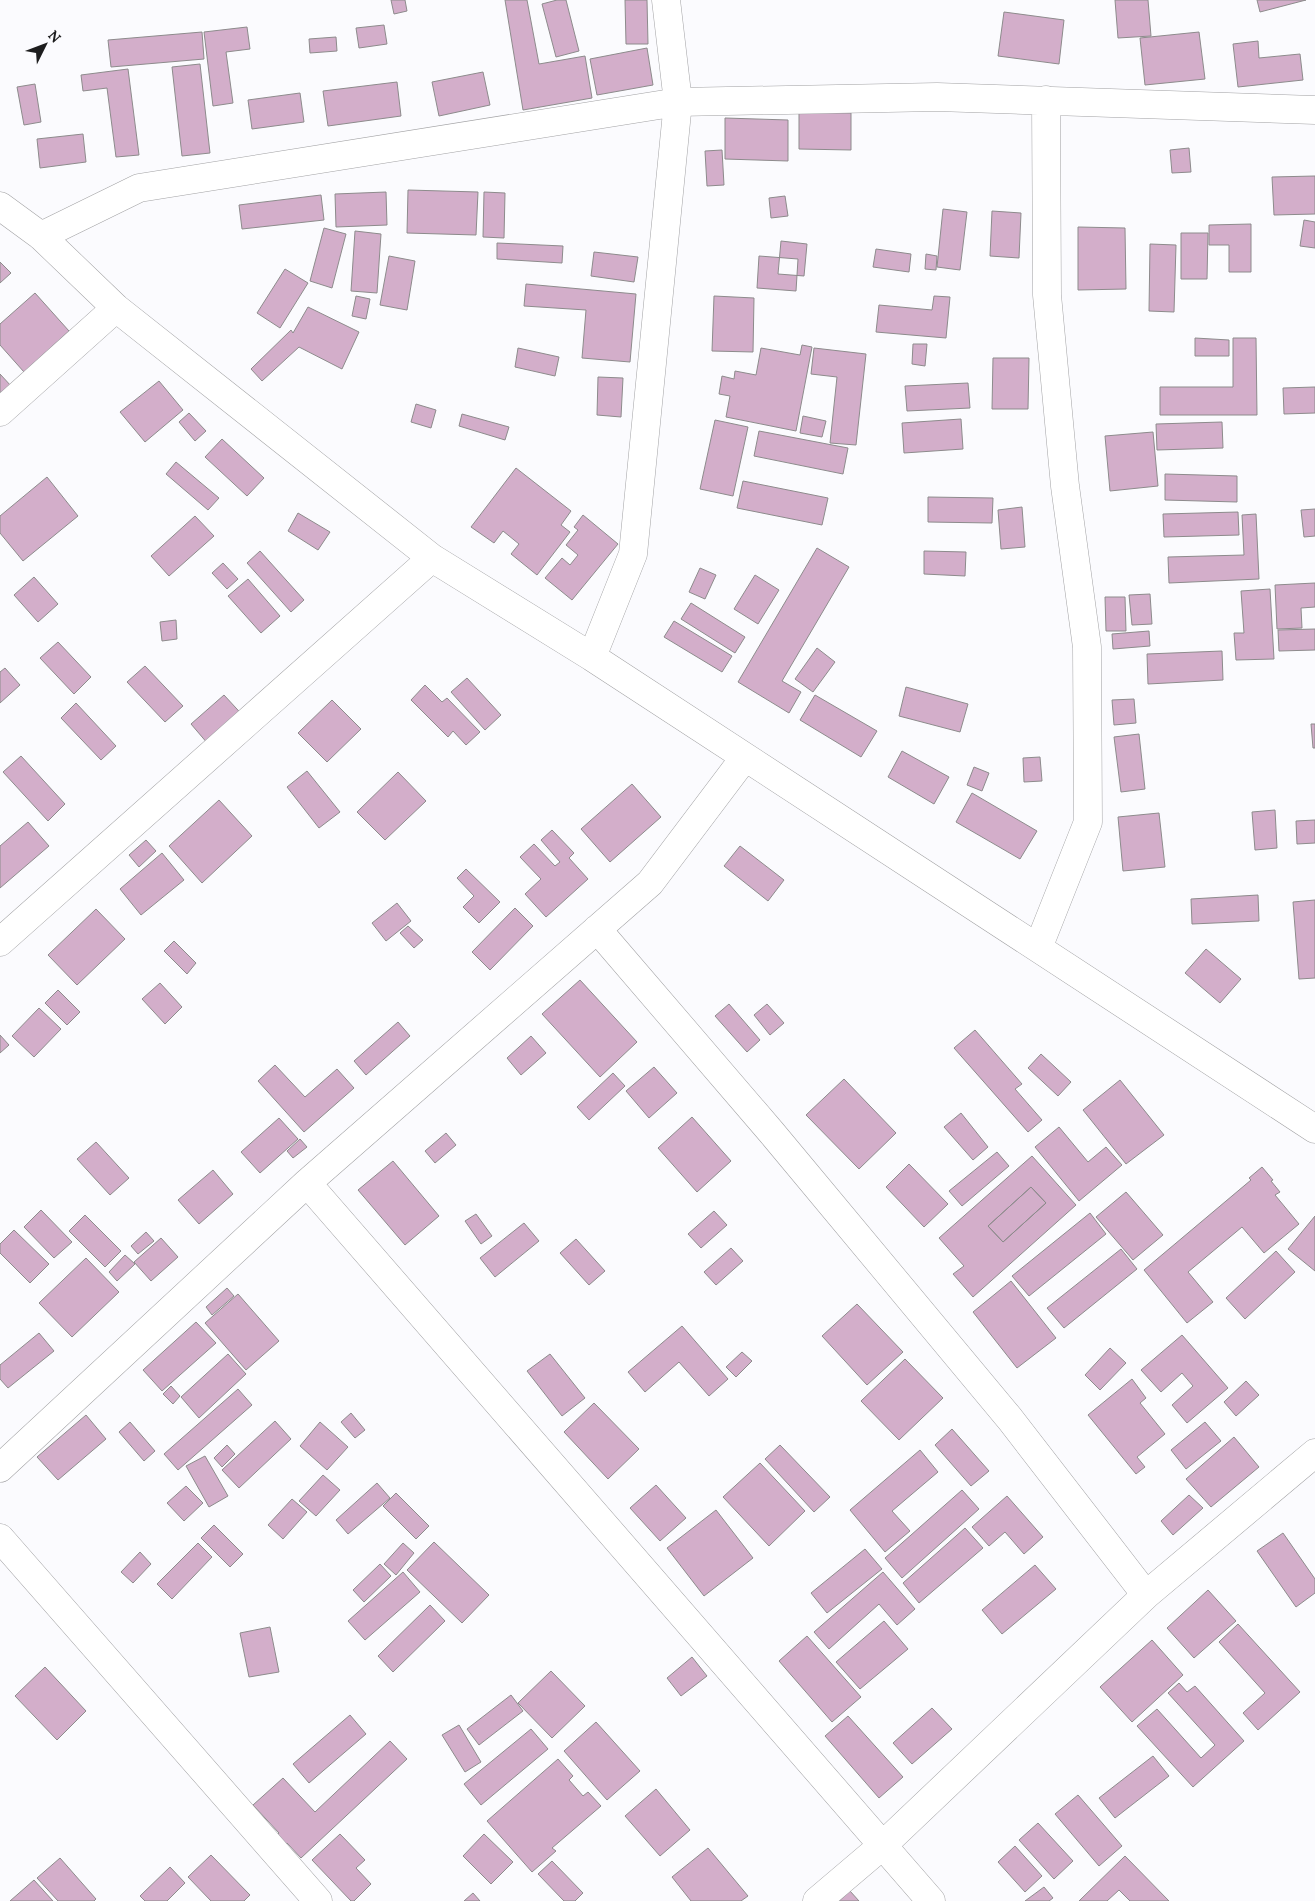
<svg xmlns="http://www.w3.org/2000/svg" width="1315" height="1901" viewBox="0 0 1315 1901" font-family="Lora,serif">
  <rect width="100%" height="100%" fill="#fbfbfe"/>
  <path fill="#d3aeca" stroke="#8d8b8c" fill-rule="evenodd" d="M391,0H405L407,11L394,14Z
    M505,0H527L539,64L585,56L592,98L523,110Z
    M557,0H566L579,51L556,57L542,4Z
    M625,0H647L648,44H626Z
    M1115,0H1148L1151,36L1118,38Z
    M1257,0H1306L1260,12Z
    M1004,12L1064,20L1059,64L998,56Z
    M384,25L387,44L359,48L356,28Z
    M247,27L250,49L226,52L233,103L213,106L204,32Z
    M202,32L204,59L111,67L108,40Z
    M1199,32L1205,79L1145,85L1140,38Z
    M336,37L337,51L310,53L309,39Z
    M1258,41L1259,58L1300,54L1303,80L1238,87L1233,44Z
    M647,48L653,85L597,95L590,59Z
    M200,64L210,153L182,156L172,67Z
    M128,69L139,155L116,157L107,88L83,91L81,75Z
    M483,72L490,105L439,116L432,82Z
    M397,82L401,116L328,126L323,91Z
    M35,84L41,122L24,125L17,87Z
    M300,93L304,122L252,129L248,100Z
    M799,112L851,113V150L799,149Z
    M725,118L788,120V161L725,159Z
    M83,134L86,162L40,168L37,139Z
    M1189,148L1191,172L1172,173L1170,150Z
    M722,150L724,185L707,186L705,151Z
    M1315,176V214L1274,215L1272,177Z
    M408,190L478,192L476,235L407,233Z
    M386,192L387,225L336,227L335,194Z
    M484,192L505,193L504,238L483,237Z
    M321,195L324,220L242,229L239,205Z
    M785,196L788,216L771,218L769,198Z
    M943,209L967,212L960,270L937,267Z
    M992,211L1021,213L1019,258L990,256Z
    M1304,220L1315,222V248L1300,246Z
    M1251,224V272H1229V245H1209V225Z
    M1078,227L1125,228L1126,289L1078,290Z
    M324,228L346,234L332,288L310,281Z
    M355,231L381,234L377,293L351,291Z
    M1181,233H1208L1207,279H1181Z
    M781,241L807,244L804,276L778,274Z
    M497,243L563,246L562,263L497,259Z
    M1150,244L1176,245L1174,312L1149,311Z
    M876,249L911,254L909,272L873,267Z
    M594,252L638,257L634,282L591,276Z
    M926,254L937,256L936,270L925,269Z
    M389,256L415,261L407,310L380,305Z
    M759,256L798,259L796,291L757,288Z
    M0,262L11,273L0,283Z
    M285,269L308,283L280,328L257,313Z
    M526,284L636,294L630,362L582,358L586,310L524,306Z
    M35,293L69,331L24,372L0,345V324Z
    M356,296L370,299L366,319L352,316Z
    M714,296L754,298L753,352L712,351Z
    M934,296L950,297L946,338L876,332L879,305L932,310Z
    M308,307L359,332L342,369L299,347L262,381L251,369L291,330L293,333Z
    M1195,338L1229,340V356H1195Z
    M1233,338H1256L1257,415H1160V387H1233Z
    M913,344H927L925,366L912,364Z
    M802,345L812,347L796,431L726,417L730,396L719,394L722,376L734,379L735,371L756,375L761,348L800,355Z
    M518,348L559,357L555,376L515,367Z
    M814,348L866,354L856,445L830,443L837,377L811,374Z
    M993,358H1029L1028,409H992Z
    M0,374L12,387L0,398Z
    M598,377L623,378L621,417L597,415Z
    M159,381L183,410L145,442L120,412Z
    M968,383L970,408L907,411L905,386Z
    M1315,387V413L1284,414L1283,388Z
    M416,404L436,410L431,428L411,422Z
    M189,413L206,431L195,441L179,422Z
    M462,414L509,427L505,440L459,426Z
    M803,416L826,421L822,437L800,433Z
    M961,419L963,449L904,453L902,423Z
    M715,420L748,427L733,496L700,489Z
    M1222,422L1223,448L1157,450L1156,424Z
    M759,431L848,448L843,474L754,456Z
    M1153,432L1158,486L1110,491L1105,436Z
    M222,439L264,478L247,496L205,457Z
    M176,462L219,498L208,510L166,474Z
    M516,468L571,511L561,525L570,532L537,575L511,554L519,544L503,531L494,543L471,527Z
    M1165,474L1237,476V502L1165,500Z
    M47,477L78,516L23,561L0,533V516Z
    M743,481L828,498L822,525L737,508Z
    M928,497L993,498L992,523L928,522Z
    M1022,507L1025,547L1001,549L998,510Z
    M1315,509V536L1304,537L1301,510Z
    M1238,512L1239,535L1164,537L1163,514Z
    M298,513L330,532L318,550L288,531Z
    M1256,514L1259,579L1169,583L1168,557L1244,555L1242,515Z
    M583,515L618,544L572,600L545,578L562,558L570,565L578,555L566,545L578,530L574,527Z
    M195,516L214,536L169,576L151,556Z
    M817,548L849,567L782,681L801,692L789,713L738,682Z
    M260,551L304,600L291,612L247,563Z
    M924,551L966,552L965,576L924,574Z
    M223,563L238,579L227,589L212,573Z
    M700,568L716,575L705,599L689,592Z
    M755,575L779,590L758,624L734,609Z
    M34,577L58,604L38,622L14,595Z
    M248,579L280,616L261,633L228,596Z
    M1315,583V607L1301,608L1302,628L1277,629L1275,585Z
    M1270,589L1274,659L1236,660L1234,633H1244L1241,591Z
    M1150,594L1152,624L1132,625L1129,595Z
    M1105,597H1125L1126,631H1106Z
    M691,603L745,637L735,653L681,619Z
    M176,620L177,639L162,641L160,622Z
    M674,621L732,656L722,672L664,637Z
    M1315,629V650L1279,651L1278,630Z
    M1149,631L1150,646L1113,649L1112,634Z
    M58,642L91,677L74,694L40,658Z
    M817,648L835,662L813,692L795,679Z
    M1222,651L1223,680L1148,684L1147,654Z
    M145,666L183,706L165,722L127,682Z
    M5,668L20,685L0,703V672Z
    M467,678L501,715L485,730L451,692Z
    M425,685L442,702L447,698L480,732L466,745L453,731L448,737L411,700Z
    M906,687L968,704L960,732L899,716Z
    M224,695L248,721L214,751L191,724Z
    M815,695L877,731L861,757L800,720Z
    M1134,699L1136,723L1114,725L1112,700Z
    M332,700L361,729L327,762L298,733Z
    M76,703L116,746L101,760L61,718Z
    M1311,724H1315V748H1313Z
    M1139,734L1145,789L1121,792L1114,737Z
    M902,751L949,777L934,804L888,777Z
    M21,756L65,804L48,821L3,772Z
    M1040,757L1042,781L1024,782L1023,758Z
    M974,767L989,773L982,791L967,785Z
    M307,771L340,812L319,828L287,787Z
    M398,772L426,801L385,840L357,812Z
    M632,784L661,817L610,862L581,829Z
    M972,793L1037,831L1020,859L956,822Z
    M219,800L252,836L202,883L169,846Z
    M1275,810L1277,848L1255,850L1252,812Z
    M1159,813L1165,867L1123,871L1118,817Z
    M1315,820V843L1297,844L1296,821Z
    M28,822L49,846L0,888V846Z
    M552,830L574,853L569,858L588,879L546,917L525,894L541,879L520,857L534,844L555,866L560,862L541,840Z
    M146,840L156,851L139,867L129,855Z
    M740,846L784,880L768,901L724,866Z
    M162,853L184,880L141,915L120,889Z
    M466,869L500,902L479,923L463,907L474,896L457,878Z
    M1258,895L1259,921L1192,924L1191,899Z
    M1315,900V978L1299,979L1293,902Z
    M397,903L411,921L386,941L372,923Z
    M515,908L533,926L490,970L472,952Z
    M96,909L125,939L77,985L48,955Z
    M408,926L423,940L414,948L400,933Z
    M174,941L196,963L187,974L164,951Z
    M1206,949L1241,979L1220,1003L1185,973Z
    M580,980L637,1042L600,1077L542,1014Z
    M160,983L182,1007L165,1024L142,999Z
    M58,990L80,1012L67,1025L45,1003Z
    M729,1004L760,1040L747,1052L715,1016Z
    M767,1004L784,1023L770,1035L754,1015Z
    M39,1008L61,1029L34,1057L12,1036Z
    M398,1022L410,1036L366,1075L354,1061Z
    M975,1030L1022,1084L1015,1089L1042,1120L1028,1132L954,1048Z
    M0,1035L9,1045L0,1053Z
    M531,1036L546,1053L521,1075L507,1058Z
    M1041,1054L1071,1082L1058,1096L1028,1068Z
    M275,1065L305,1097L337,1069L354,1088L304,1132L258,1081Z
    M654,1067L677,1093L649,1118L626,1091Z
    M613,1073L625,1086L589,1120L577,1107Z
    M844,1079L896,1133L859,1169L806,1115Z
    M1120,1080L1164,1135L1126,1164L1083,1110Z
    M961,1113L988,1147L973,1160L944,1127Z
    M692,1117L731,1161L697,1192L658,1148Z
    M279,1118L298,1139L260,1173L241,1152Z
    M1059,1127L1088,1162L1106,1147L1122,1165L1079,1201L1035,1147Z
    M446,1133L456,1145L435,1163L425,1151Z
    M300,1139L307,1147L293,1158L287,1151Z
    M96,1142L129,1178L110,1195L77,1159Z
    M997,1152L1009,1166L962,1206L949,1191Z
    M1032,1156L1076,1205L973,1297L953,1274L964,1266L939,1238ZM1031,1187L1046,1203L1003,1242L988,1226Z
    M393,1161L439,1216L405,1245L358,1190Z
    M909,1164L948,1204L924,1227L886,1187Z
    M1262,1167L1273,1180L1271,1181L1280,1192L1275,1195L1299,1224L1264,1253L1242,1227L1188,1272L1213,1302L1187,1323L1144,1270L1251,1180L1249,1178Z
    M213,1170L233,1194L199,1224L178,1200Z
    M1031,1187L1046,1203L1003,1242L988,1226Z
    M1126,1192L1163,1235L1133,1260L1096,1217Z
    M41,1210L72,1242L54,1258L24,1227Z
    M714,1211L727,1225L701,1248L688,1234Z
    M1090,1213L1106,1234L1029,1296L1012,1276Z
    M476,1214L492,1236L481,1244L465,1221Z
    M85,1215L121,1251L105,1267L69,1231Z
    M1315,1216V1271L1288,1249Z
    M524,1223L539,1241L495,1277L480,1258Z
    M14,1230L49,1264L30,1283L0,1253V1244Z
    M146,1232L154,1241L138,1254L131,1246Z
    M161,1238L178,1257L151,1281L134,1262Z
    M576,1239L605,1271L589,1285L560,1253Z
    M731,1248L743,1261L716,1285L704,1272Z
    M1121,1249L1137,1269L1064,1328L1047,1308Z
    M1276,1251L1295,1272L1245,1319L1226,1298Z
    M125,1255L135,1264L117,1281L109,1272Z
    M86,1258L119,1292L72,1337L39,1303Z
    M1011,1281L1056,1338L1017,1368L973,1312Z
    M227,1288L234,1296L212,1315L206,1307Z
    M238,1294L279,1341L246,1370L205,1323Z
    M857,1304L903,1352L867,1385L822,1336Z
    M196,1322L216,1343L162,1391L143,1370Z
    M682,1326L728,1379L709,1396L679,1362L645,1392L628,1372Z
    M39,1333L54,1351L8,1388L0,1379V1365Z
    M1182,1335L1228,1388L1187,1423L1172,1405L1193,1386L1182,1373L1161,1392L1141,1370Z
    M1110,1348L1126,1363L1100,1390L1085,1375Z
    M742,1352L752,1361L736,1377L726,1367Z
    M228,1354L246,1374L199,1418L181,1397Z
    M550,1354L585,1398L562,1416L527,1371Z
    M905,1359L943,1398L899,1440L861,1401Z
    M1132,1379L1146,1398L1140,1403L1165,1434L1137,1457L1145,1467L1136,1474L1088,1415Z
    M1246,1381L1259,1395L1236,1416L1224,1402Z
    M171,1386L180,1396L173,1404L163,1394Z
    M238,1389L252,1405L178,1470L164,1454Z
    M594,1403L639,1449L608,1479L564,1432Z
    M351,1413L365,1430L355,1438L341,1422Z
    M86,1415L106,1439L58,1480L37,1457Z
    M275,1421L291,1439L239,1488L222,1470Z
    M130,1422L155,1451L144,1461L119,1432Z
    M320,1422L348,1447L327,1470L300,1446Z
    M1205,1422L1221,1441L1186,1469L1171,1450Z
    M952,1429L989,1471L971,1486L935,1445Z
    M1234,1437L1259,1467L1211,1507L1186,1479Z
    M227,1445L235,1454L222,1467L214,1458Z
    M780,1445L830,1497L814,1512L765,1459Z
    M920,1450L938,1472L892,1511L910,1531L885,1552L850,1510Z
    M205,1456L228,1496L209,1507L186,1466Z
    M760,1463L805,1511L769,1546L723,1497Z
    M323,1475L340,1490L316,1516L299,1501Z
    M377,1483L390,1498L348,1534L336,1520Z
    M656,1485L686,1518L660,1541L630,1508Z
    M186,1486L203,1503L184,1521L167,1503Z
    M962,1490L979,1509L902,1578L885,1558Z
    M396,1493L429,1526L416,1539L383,1506Z
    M1189,1495L1203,1508L1173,1535L1161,1521Z
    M1007,1496L1043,1537L1024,1554L1005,1532L989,1546L972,1527Z
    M292,1499L307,1512L283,1539L268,1525Z
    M716,1510L753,1558L704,1596L667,1548Z
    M214,1525L243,1554L230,1567L201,1538Z
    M965,1528L983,1548L919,1603L903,1583Z
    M1283,1533L1315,1579V1593L1296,1607L1257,1551Z
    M434,1542L489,1595L462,1623L407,1570Z
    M198,1543L212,1557L172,1599L157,1584Z
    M403,1543L414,1553L396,1575L384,1564Z
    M865,1549L882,1569L827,1613L811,1593Z
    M140,1552L151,1564L133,1583L121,1572Z
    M380,1564L391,1576L364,1602L353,1590Z
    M1035,1565L1056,1589L1002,1634L982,1610Z
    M403,1572L420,1592L365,1640L348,1621Z
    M883,1572L915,1609L897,1625L879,1604L829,1649L814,1632Z
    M1208,1590L1236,1621L1194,1658L1167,1628Z
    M430,1605L445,1621L393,1672L378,1656Z
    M884,1621L908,1649L860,1689L836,1662Z
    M1238,1624L1300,1692L1258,1730L1243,1713L1265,1693L1219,1642Z
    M270,1627L279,1672L249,1677L240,1633Z
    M807,1636L861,1697L832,1722L779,1661Z
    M1152,1640L1183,1675L1132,1722L1100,1687Z
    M692,1657L707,1676L681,1696L667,1678Z
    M45,1667L86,1711L57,1740L15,1696Z
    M551,1671L585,1706L552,1738L518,1703Z
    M1179,1683L1187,1692L1195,1686L1244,1741L1193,1787L1137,1726L1157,1709L1201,1758L1215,1745L1168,1693Z
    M511,1695L523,1711L479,1745L467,1729Z
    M932,1708L952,1729L912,1764L893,1743Z
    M350,1715L366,1734L309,1783L293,1764Z
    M848,1716L903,1777L879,1798L825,1736Z
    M596,1722L640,1771L607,1800L564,1751Z
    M459,1725L481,1762L465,1772L442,1735Z
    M531,1729L548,1749L481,1805L464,1784Z
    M390,1741L407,1759L301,1858L287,1843L278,1851L270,1843L279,1833L253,1805L283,1778L315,1812Z
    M1153,1756L1169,1776L1115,1818L1099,1798Z
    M558,1759L573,1776L569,1780L583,1796L588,1792L601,1806L552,1848L556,1851L532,1872L487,1821Z
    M656,1789L690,1830L660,1856L625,1816Z
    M1078,1795L1122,1846L1099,1866L1055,1814Z
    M1038,1823L1073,1861L1054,1879L1019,1840Z
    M340,1834L365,1860L356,1868L371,1884L354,1901H351L312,1860Z
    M484,1834L513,1862L491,1884L463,1856Z
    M1015,1846L1042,1876L1025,1892L998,1862Z
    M708,1848L748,1896L741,1901H691L672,1877Z
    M211,1855L250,1895L244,1901H211L188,1877Z
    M1125,1856L1169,1901H1130L1119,1890L1107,1901H1079Z
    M60,1858L96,1899L94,1901H58L37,1878Z
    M552,1861L583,1893L575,1901H564L538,1874Z
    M170,1867L185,1883L167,1901H145L140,1896Z
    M34,1880L53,1901H10Z
    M1044,1887L1053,1898L1049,1901H1025Z
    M850,1891L859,1901H839Z
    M473,1893L480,1901H464Z"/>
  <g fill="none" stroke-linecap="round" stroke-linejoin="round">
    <g stroke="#a2a2a4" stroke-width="29">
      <path id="minor" d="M0,206L41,236L116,308L432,558L592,657L1315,1129
        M41,236L139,188L678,102L937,97L1315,110
        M0,412L116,308
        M592,657L633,554L678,102L666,0
        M597,929L772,1133L1010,1419L1146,1595
        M0,942L432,558
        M1038,948L1088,822L1087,647L1065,486L1047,295L1046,100
        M307,1183L931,1901
        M0,1468L307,1183L650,883L745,757
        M0,1538L318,1901
        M817,1901L883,1845L1146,1595L1315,1453"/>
    </g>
    <use href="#minor" stroke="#fff" stroke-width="28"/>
  </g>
  <g transform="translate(45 45) rotate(48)" stroke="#fbfbfe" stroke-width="4" paint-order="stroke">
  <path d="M0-4L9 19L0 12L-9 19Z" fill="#1d1d1e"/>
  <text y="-8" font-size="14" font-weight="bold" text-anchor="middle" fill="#1d1d1e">N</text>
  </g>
</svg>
